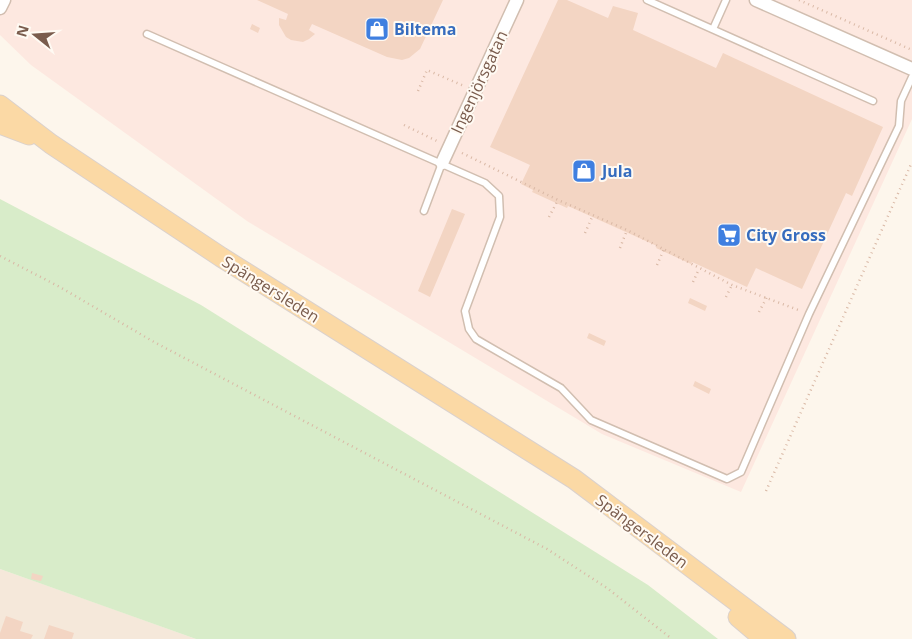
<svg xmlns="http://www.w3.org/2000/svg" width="912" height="639" viewBox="0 0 912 639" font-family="'Open Sans',sans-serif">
  <rect width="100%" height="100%" fill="#fdf6ec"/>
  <path fill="#f5e8da" d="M0,569L107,607L196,639H0Z"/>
  <path fill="#fde8e0" d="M0,0H912V119L741,492L602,434L247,221L31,65L0,35Z"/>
  <path fill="#d8ecc9" d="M0,199L201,305L648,585L718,639H196L0,569Z"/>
  <path fill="#f3d5c3" d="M257,0H443L420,49L409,58L402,60L387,57L312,24L309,30L315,34L309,39L303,42L291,40L286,37L279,25V18L286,20L288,14Z
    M558,0H567L608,18L613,6L638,13L633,30L716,68L723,53L883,127L852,196L846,193L802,289L756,268L747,287L692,262L691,264L656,248L657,246L568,206L567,208L532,192L533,190L521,184L530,165L490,147Z
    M252,24L260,28L258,33L250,29Z
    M452,209L465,214L430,297L418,291Z
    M690,298L707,306L705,311L688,303Z
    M589,333L606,341L604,346L587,338Z
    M695,381L711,389L709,394L693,386Z
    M32,573L43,576L41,581L31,579Z
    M6,616L23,622L20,631L33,635L31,639H0V633Z
    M49,625L74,633L72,639H44Z"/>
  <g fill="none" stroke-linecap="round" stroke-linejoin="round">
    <g stroke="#d1beb0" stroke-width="9">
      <path id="service" d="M647,0L873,101
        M713,29L726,0
        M147,34L485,183L499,196L500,217L465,311L469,329L476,339L561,388L591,420L727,479L741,472L809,314L899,126L901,101L912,77
        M424,211L442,163"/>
    </g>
    <g stroke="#d1beb0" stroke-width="15">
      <path id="minor" d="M756,0L912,69
        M0,8L4,0
        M442,163L517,0"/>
    </g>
    <g stroke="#dad1cd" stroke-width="21">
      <path id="primary" d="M0,105L51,144L221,257L574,479L786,639
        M0,124L29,135
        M738,617L764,639"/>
    </g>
    <path stroke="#d9b8a5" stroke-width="2.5" stroke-dasharray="1 4" stroke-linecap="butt" d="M799,0L912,50
      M418,91L427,70L464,86
      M404,125L437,141
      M462,153L558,200L627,230L732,285L801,311
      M549,217L558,200
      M585,233L593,215
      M620,248L627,230
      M0,256L58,286L154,342L547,549L607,588L672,639
      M657,265L664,249
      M693,282L699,269
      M726,297L732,285
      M759,312L767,297
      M766,491L912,162"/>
    <use href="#service" stroke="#fff" stroke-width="6"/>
    <use href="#minor" stroke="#fff" stroke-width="12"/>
    <use href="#primary" stroke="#fbd9a5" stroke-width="19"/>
  </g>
  <defs>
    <g id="shop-square" transform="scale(1.25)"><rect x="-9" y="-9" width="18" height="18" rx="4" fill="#3f7fe0" stroke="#fffaf3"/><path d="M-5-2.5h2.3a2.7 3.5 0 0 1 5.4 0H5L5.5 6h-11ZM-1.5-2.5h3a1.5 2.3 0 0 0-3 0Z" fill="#fff"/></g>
    <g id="supermarket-square" transform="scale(1.25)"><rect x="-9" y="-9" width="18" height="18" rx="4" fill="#3f7fe0" stroke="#fffaf3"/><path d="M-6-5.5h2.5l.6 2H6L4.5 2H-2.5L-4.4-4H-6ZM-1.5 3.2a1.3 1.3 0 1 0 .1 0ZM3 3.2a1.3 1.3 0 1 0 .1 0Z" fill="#fff"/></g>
  </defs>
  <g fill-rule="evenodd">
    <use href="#shop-square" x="377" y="29"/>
    <use href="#shop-square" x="584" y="171"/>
    <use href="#supermarket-square" x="729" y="235"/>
  </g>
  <g text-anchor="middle" stroke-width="4" stroke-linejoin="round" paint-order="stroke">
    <g font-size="16" font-weight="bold" fill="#366cbe" stroke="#fffaf3" text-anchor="start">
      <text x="394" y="35">Biltema</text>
      <text x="602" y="177">Jula</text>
      <text x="746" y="241">City Gross</text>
    </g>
    <g font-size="16" fill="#7a5c4d" stroke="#fffaf3">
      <text transform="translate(479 82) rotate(-65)" y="6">Ingenjörsgatan</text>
      <text transform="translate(271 289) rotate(32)" y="6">Spängersleden</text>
      <text transform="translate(642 531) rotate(37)" y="6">Spängersleden</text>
    </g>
  </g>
  <g transform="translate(35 35) rotate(287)" stroke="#fffaf3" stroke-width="4" paint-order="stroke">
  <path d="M0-4L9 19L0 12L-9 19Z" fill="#7a5c4d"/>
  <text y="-8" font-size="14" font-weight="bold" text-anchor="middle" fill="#7a5c4d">N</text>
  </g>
</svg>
